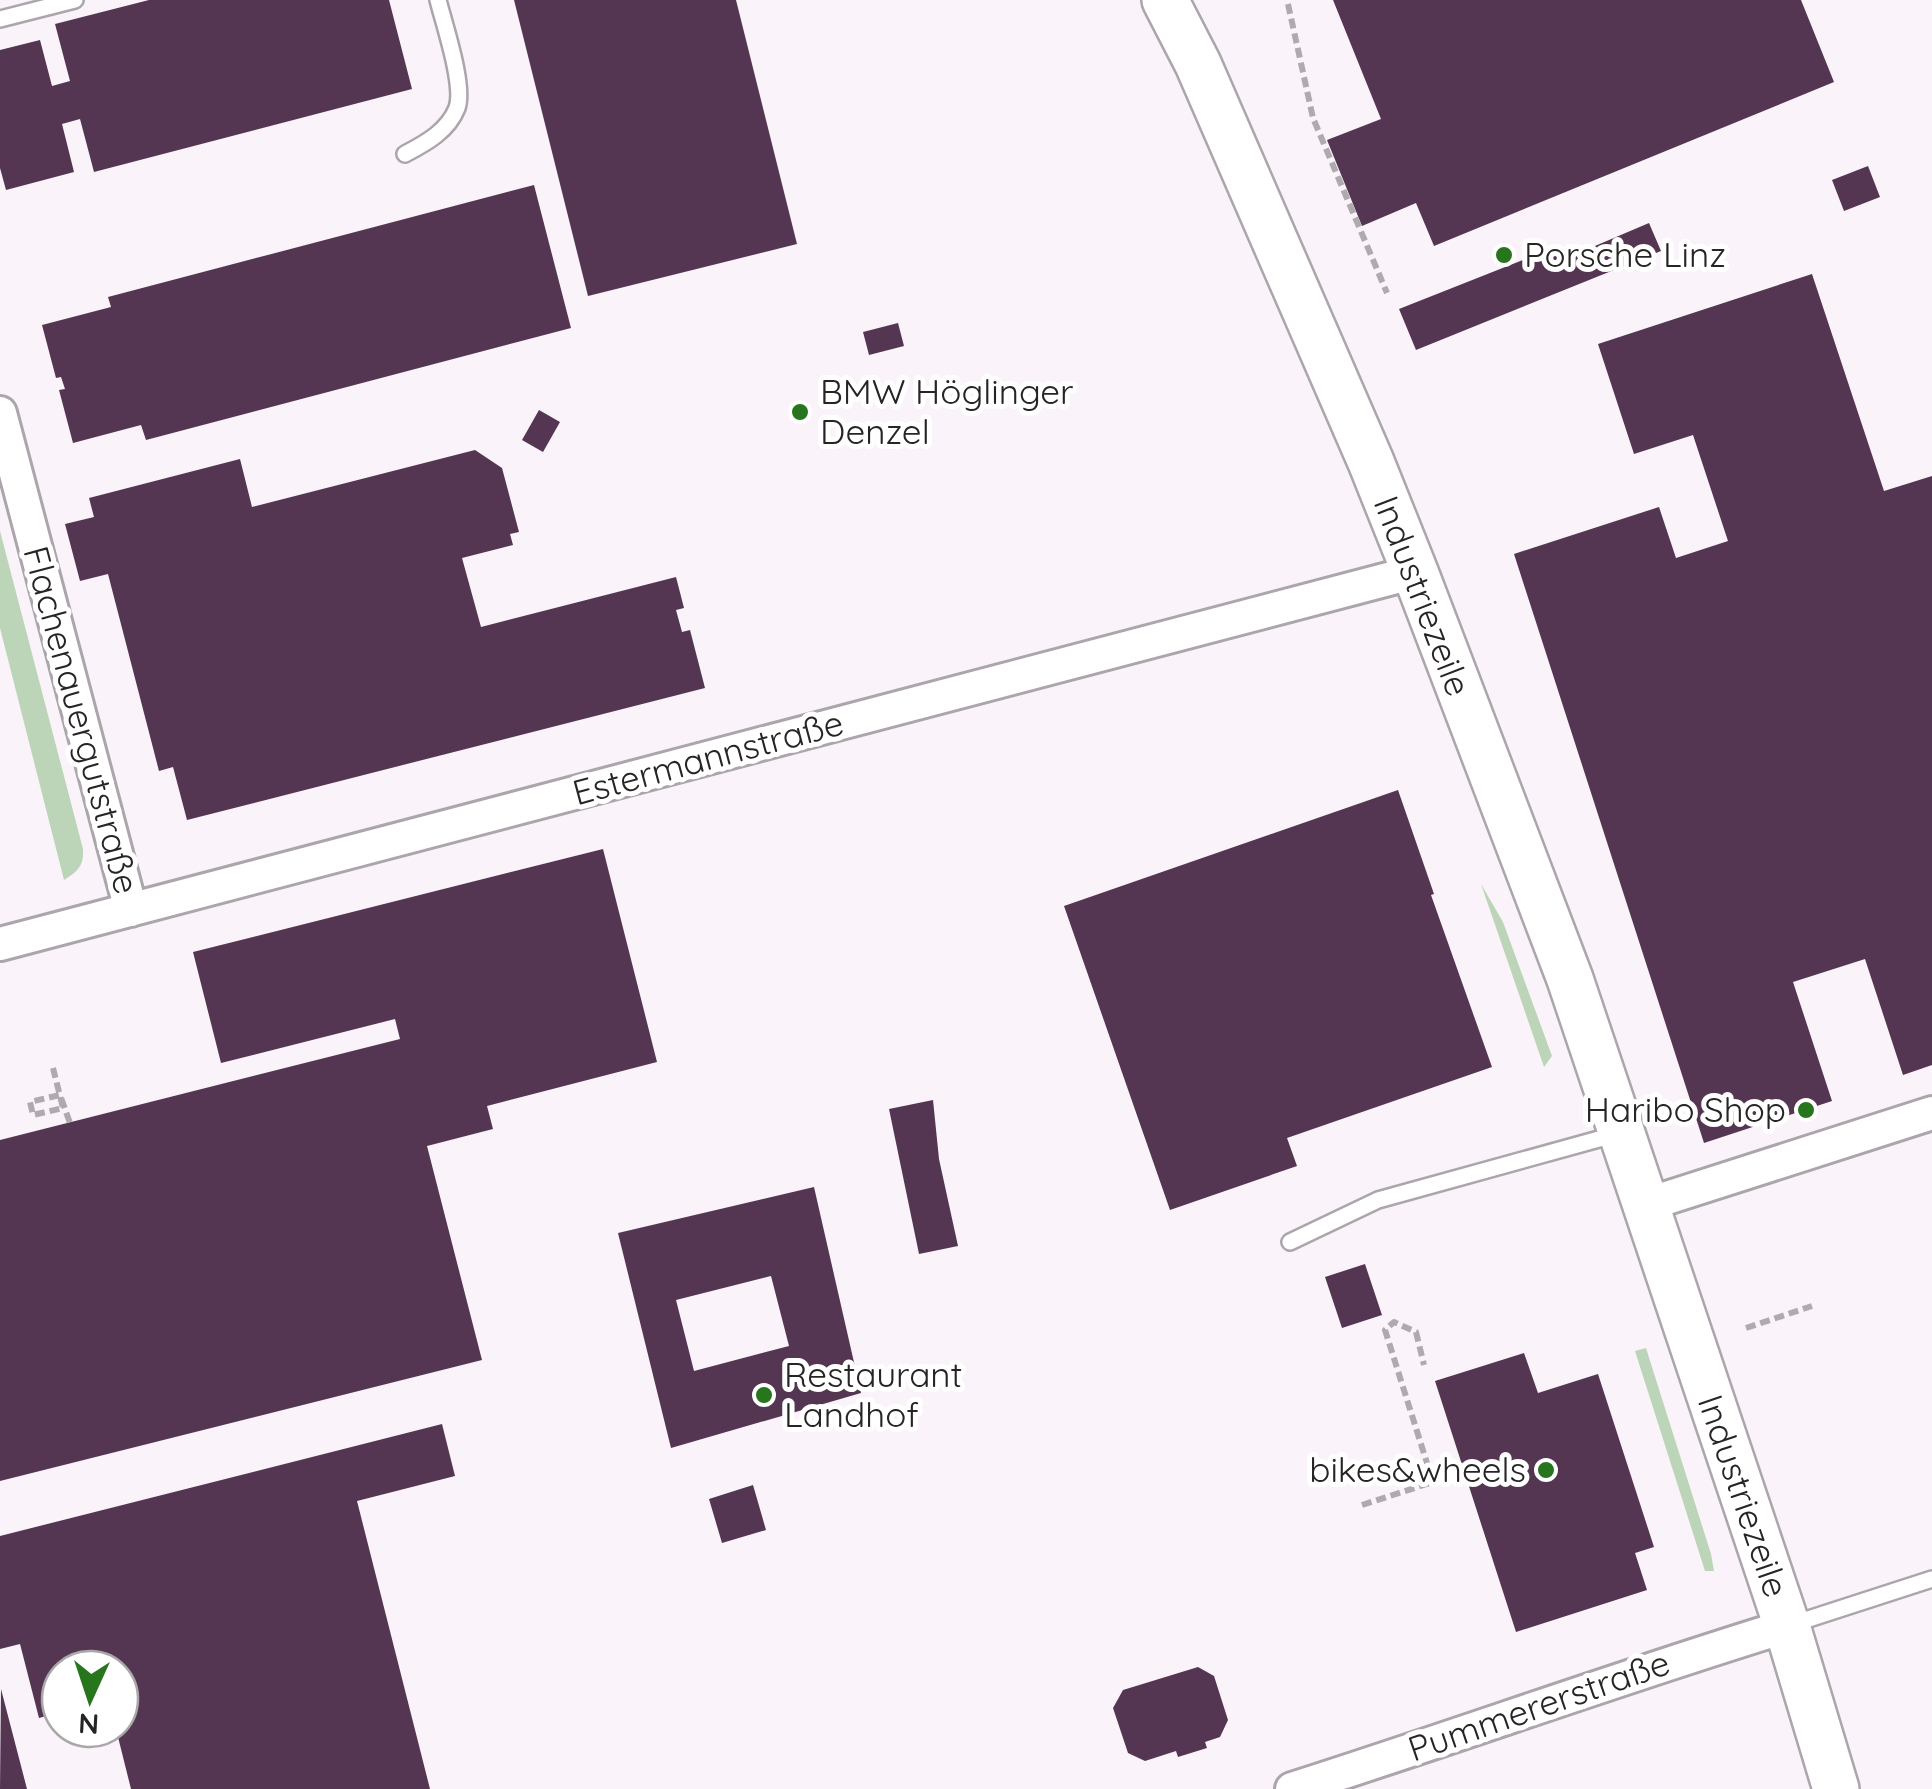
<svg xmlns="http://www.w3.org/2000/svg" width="1932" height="1789" viewBox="0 0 1932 1789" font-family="Quicksand,sans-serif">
  <rect width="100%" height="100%" fill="#faf3f9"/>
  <path fill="#bcd5b8" d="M0,531L83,849C84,866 78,871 64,880L0,628Z
    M1481,884L1503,922L1552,1056L1544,1067Z
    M1646,1348L1711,1554L1714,1571H1705L1635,1351Z"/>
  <path fill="#543652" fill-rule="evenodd" d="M149,0H389L412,89L94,172L80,119L62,124L74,172L6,190L0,168V50L40,40L52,86L70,81L55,24Z
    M514,0H736L797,244L588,296Z
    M1333,0H1801L1834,82L1434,246L1416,203L1362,226L1327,140L1381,119Z
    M1868,166L1880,197L1844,211L1832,180Z
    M534,185L571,328L146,440L141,425L73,443L59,390L65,389L61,377L56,378L42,325L111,307L108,297Z
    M1649,223L1661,251L1416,350L1399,309L1556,247L1562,260Z
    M1812,274L1884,491L1932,476V1065L1903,1075L1865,959L1793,982L1832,1101L1704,1143L1514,554L1659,507L1676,558L1728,541L1693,435L1634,454L1598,344Z
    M898,323L904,346L869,355L863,332Z
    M539,410L560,422L543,452L522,440Z
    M475,450L502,468L519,532L510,534L513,545L462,558L481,627L676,577L684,608L676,610L682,632L690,630L705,688L187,820L173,767L159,771L108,574L80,581L65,524L94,517L89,498L240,459L252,507Z
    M1398,790L1434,894L1431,895L1492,1067L1287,1138L1297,1166L1170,1210L1064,906Z
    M603,849L657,1062L487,1106L493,1129L427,1146L482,1360L0,1481V1140L400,1039L395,1019L221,1063L193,952Z
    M933,1100L939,1159L958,1246L919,1254L889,1109Z
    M814,1187L861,1393L671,1448L618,1233ZM771,1276L789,1346L694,1371L676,1300Z
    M1365,1264L1382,1315L1342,1328L1325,1277Z
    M1524,1353L1538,1393L1598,1374L1654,1547L1635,1553L1647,1590L1516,1632L1435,1381Z
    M442,1424L455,1476L357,1501L430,1789H131L116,1729H120V1669H60V1712L39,1718L20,1644L0,1649V1536Z
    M753,1485L766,1530L722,1543L709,1499Z
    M1198,1667L1214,1676L1228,1720L1220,1737L1205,1742L1207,1748L1178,1757L1176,1751L1145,1761L1128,1753L1113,1708L1123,1690Z
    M1,1689L27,1789H0Z"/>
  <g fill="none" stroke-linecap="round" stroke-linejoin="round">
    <g stroke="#aca5ab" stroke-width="20">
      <path id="lane" d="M0,19L75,0
        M405,154C426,143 448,131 457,108C465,86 444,24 438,0
        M1290,1242L1378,1200L1617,1134
        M1790,1625L1932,1579"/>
    </g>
    <g stroke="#aca5ab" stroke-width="38">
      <path id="street" d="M0,413L131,910
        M0,944L1415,572
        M1645,1205L1932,1113
        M1292,1789C1458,1736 1621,1677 1787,1626"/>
    </g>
    <g stroke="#aca5ab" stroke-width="50">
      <path id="secondary" d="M1165,0L1198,64L1371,462L1415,572L1570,979L1787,1626L1836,1789"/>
    </g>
    <path stroke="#afaaae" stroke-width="6" stroke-dasharray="10 5" stroke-linecap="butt" d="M1288,4L1313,118L1387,293
      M53,1068L63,1108L33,1115L30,1102L60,1095L70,1123
      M1746,1328L1812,1306
      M1362,1505L1433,1482L1385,1330L1394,1322L1416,1332L1424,1365"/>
    <use href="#lane" stroke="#fff" stroke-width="15"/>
    <use href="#street" stroke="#fff" stroke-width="32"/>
    <use href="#secondary" stroke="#fff" stroke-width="45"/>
  </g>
  <g fill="#27761e" stroke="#fff" stroke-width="4">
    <circle cx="1504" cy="255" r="10"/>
    <circle cx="800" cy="412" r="10"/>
    <circle cx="1806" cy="1110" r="10"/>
    <circle cx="764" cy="1395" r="10"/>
    <circle cx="1546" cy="1470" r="10"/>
  </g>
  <g text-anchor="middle" stroke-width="10" stroke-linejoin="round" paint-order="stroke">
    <g font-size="35" fill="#272426" stroke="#fff" text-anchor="start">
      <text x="1524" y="267">Porsche Linz</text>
      <text x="820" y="404">BMW Höglinger<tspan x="820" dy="40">Denzel</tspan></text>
      <text x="1786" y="1122" text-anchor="end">Haribo Shop</text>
      <text x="784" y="1387">Restaurant<tspan x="784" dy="40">Landhof</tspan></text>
      <text x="1526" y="1482" text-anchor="end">bikes&amp;wheels</text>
    </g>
    <g font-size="35" fill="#272426" stroke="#fff">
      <text transform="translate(1422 596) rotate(69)" y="12">Industriezeile</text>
      <text transform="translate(81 720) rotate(75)" y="12">Flachenauergutstraße</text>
      <text transform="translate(708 758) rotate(-15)" y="12">Estermannstraße</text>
      <text transform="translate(1743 1496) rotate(71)" y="12">Industriezeile</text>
      <text transform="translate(1539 1706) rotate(-19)" y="12">Pummererstraße</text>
    </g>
  </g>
  <g transform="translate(90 1699) rotate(183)"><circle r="48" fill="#ffffff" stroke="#a9a7a8" stroke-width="2.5"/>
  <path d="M0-8L18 38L0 25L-18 38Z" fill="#27761e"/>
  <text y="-15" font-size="28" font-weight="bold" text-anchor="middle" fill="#272426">N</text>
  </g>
</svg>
